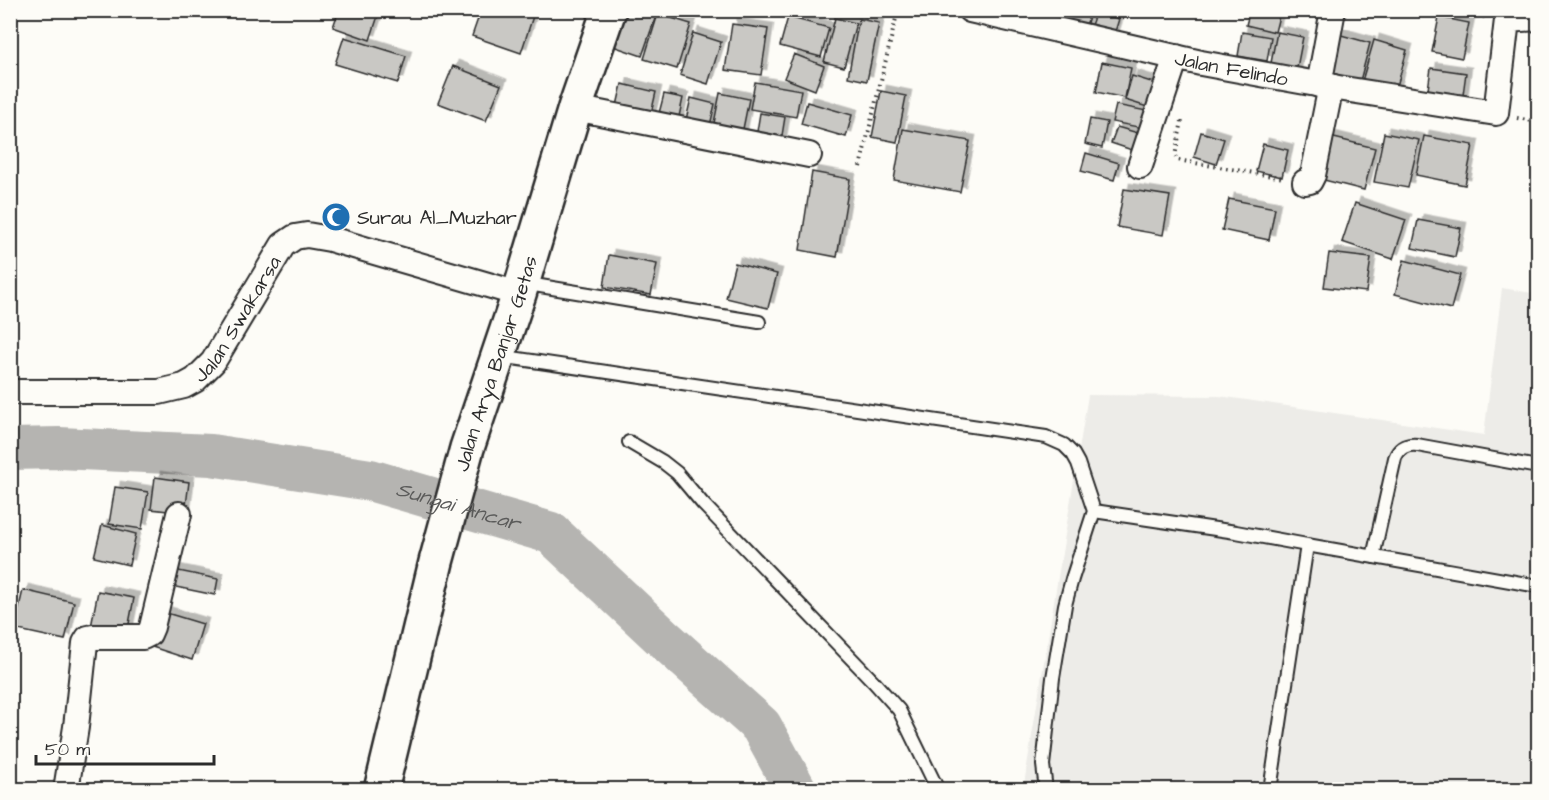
<svg xmlns="http://www.w3.org/2000/svg" width="1549" height="800" viewBox="0 0 1549 800" font-family="'Architects Daughter',sans-serif">
  <defs>
    <filter id="shadow"><feDropShadow dx="5.5" dy="-5.5" stdDeviation="0" flood-color="#0004"/></filter>
  </defs>
  <rect width="100%" height="100%" fill="#fdfcf7"/>
  <filter id="ink" filterUnits="userSpaceOnUse"><feTurbulence type="fractalNoise" baseFrequency=".0167" numOctaves="2"/><feDisplacementMap in="SourceGraphic" scale="12" xChannelSelector="R" yChannelSelector="G"/><feConvolveMatrix kernelMatrix="1 2 1 2 8 2 1 2 1" color-interpolation-filters="sRGB"/></filter>
  <g filter="url(#ink)">
    <path fill="#edece8" d="M1502,288L1538,294V789L1023,790L1088,395L1219,396L1484,435Z"/>
    <g fill="none" stroke-linecap="round" stroke-linejoin="round">
      <path stroke="#b5b4b1" stroke-width="42" id="s1" d="M10,449L59,448L211,455L370,480L551,533L662,637L761,726L796,790"/>
    </g>
    <path fill="#c9c8c4" stroke="#2b2b2b" stroke-width="1.5" filter="url(#shadow)" d="M339,10H380L370,40L333,27Z
      M481,10H535L521,53L472,36Z
      M619,10H658L642,56L607,44Z
      M1070,10L1091,11L1084,31L1065,24Z
      M1250,10H1273L1280,12L1275,32L1246,25Z
      M1096,11L1119,19L1114,35L1090,28Z
      M658,14L691,24L677,69L644,59Z
      M788,17L829,28L821,57L780,46Z
      M1439,17L1469,23L1462,58L1432,52Z
      M835,18L856,23L844,67L824,62Z
      M859,19L879,23L867,81L848,77Z
      M732,24L768,29L761,75L725,70Z
      M1242,32L1271,37L1267,61L1238,56Z
      M1277,32L1303,37L1296,73L1270,68Z
      M693,33L721,42L708,84L680,75Z
      M1334,33L1370,43L1360,81L1324,72Z
      M344,37L406,56L398,83L335,64Z
      M1374,40L1407,50L1396,90L1362,81Z
      M794,54L824,66L815,90L784,78Z
      M1102,62L1131,68L1125,98L1096,92Z
      M453,66L501,85L486,121L438,103Z
      M1431,68L1466,73L1462,102L1427,97Z
      M1132,76L1164,86L1157,110L1125,100Z
      M755,82L801,90L796,117L750,109Z
      M622,84L656,92L650,118L616,110Z
      M881,91L906,96L897,142L872,137Z
      M720,93L749,99L741,139L712,133Z
      M664,94L683,98L677,126L657,121Z
      M691,98L715,104L709,130L685,124Z
      M807,102L852,115L846,137L801,124Z
      M1116,105L1147,111L1143,128L1112,122Z
      M760,113L785,117L780,148L755,144Z
      M1090,119L1107,122L1102,148L1085,144Z
      M1117,127L1138,133L1132,150L1111,143Z
      M903,129L970,141L960,192L894,180Z
      M1201,132L1224,139L1216,164L1194,157Z
      M1384,133L1419,140L1408,188L1374,182Z
      M1424,136L1473,145L1465,185L1416,175Z
      M1330,137L1375,148L1364,190L1320,179Z
      M1263,144L1288,150L1282,177L1256,171Z
      M1086,153L1119,163L1114,180L1081,171Z
      M812,172L850,179L837,257L800,250Z
      M1124,189L1170,196L1163,235L1117,227Z
      M1229,199L1275,208L1269,240L1222,230Z
      M1355,203L1406,220L1393,259L1342,242Z
      M1418,220L1461,228L1455,257L1412,248Z
      M1329,253L1371,258L1366,292L1324,287Z
      M609,255L657,264L651,295L604,287Z
      M1404,260L1460,275L1451,309L1395,294Z
      M735,263L777,274L768,308L726,298Z
      M155,477L189,482L185,513L151,509Z
      M115,487L148,492L142,529L109,524Z
      M102,525L136,534L129,565L94,557Z
      M169,569L218,579L215,595L166,585Z
      M23,590L74,602L65,640L14,629Z
      M98,591L134,598L127,634L91,627Z
      M160,611L203,624L192,660L149,646Z"/>
    <g fill="none" stroke-linecap="round" stroke-linejoin="round">
      <g stroke="#2b2b2b" stroke-width="16">
        <path id="service" d="M522,283L759,322
          M499,356L1046,437L1064,445L1073,454L1078,463L1094,511L1072,579L1065,605L1053,678L1043,765L1046,790
          M629,442L663,462L677,473L703,504L873,681L899,710L938,790
          M1094,511L1236,532L1307,545L1270,790
          M1307,545L1538,586
          M1373,557L1395,458C1399,448 1406,444 1417,445L1538,467"/>
      </g>
      <g stroke="#2b2b2b" stroke-width="28">
        <g id="minor">
          <path id="s2" d="M970,10L1201,63L1344,89L1496,113L1507,20L1538,18"/>
          <path d="M1319,85L1333,10"/>
          <path d="M575,108L809,155"/>
          <path d="M1140,166L1176,57"/>
          <path d="M1305,182L1310,181L1313,175L1331,86"/>
          <path id="s3" d="M10,392H159L184,386L195,380L213,362L283,245L295,237L307,235L330,239L519,294"/>
          <path d="M66,790L76,727L85,643L88,638L93,637H143L149,634L152,627L179,514"/>
        </g>
      </g>
      <g stroke="#2b2b2b" stroke-width="38">
        <g id="trunk">
          <path id="s4" d="M381,790L436,562L467,448L519,294L575,108L609,10"/>
        </g>
      </g>
      <path stroke="#2b2b2b" stroke-width="4" stroke-dasharray="1.5 4.5" stroke-linecap="butt" d="M1447,13L1486,17
        M1517,118L1538,122
        M1182,121L1175,156L1177,160L1284,178
        M860,167L898,10"/>
      <use href="#service" stroke="#fdfcf7" stroke-width="12"/>
      <use href="#minor" stroke="#fdfcf7" stroke-width="24"/>
      <use href="#trunk" stroke="#fdfcf7" stroke-width="33"/>
    </g>
  </g>
  <defs>
    <g id="mosque-disc" transform="scale(1.5)"><circle r="9.5" fill="#1f6fb2" stroke="#fdfcf7"/><path d="M3.5-4.9A6 6 0 1 0 3.5 4.9A5 5 0 1 1 3.5-4.9Z" fill="#fff"/></g>
  </defs>
  <g fill-rule="evenodd">
    <use href="#mosque-disc" x="336" y="217"/>
  </g>
  <g text-anchor="middle" stroke-width="5" stroke-linejoin="round" paint-order="stroke">
    <g font-size="20" fill="#2b2b2b" stroke="#fdfcf7">
      <text dy="7" stroke="none"><textPath href="#s2" startOffset="268">Jalan Felindo</textPath></text>
      <text dy="7" stroke="none"><textPath href="#s3" startOffset="262">Jalan Swakarsa</textPath></text>
      <text dy="7" stroke="none"><textPath href="#s4" startOffset="442">Jalan Arya Banjar Getas</textPath></text>
    </g>
    <g font-size="20" fill="#2b2b2b" stroke="#fdfcf7" text-anchor="start">
      <text x="357" y="224">Surau Al_Muzhar</text>
    </g>
    <g font-size="21" font-style="italic" fill="#5b5b5a" stroke="#fdfcf7">
      <text dy="7" stroke="none"><textPath href="#s1" startOffset="454">Sungai Ancar</textPath></text>
    </g>
  </g>
  <rect width="1549" height="800" fill="none" stroke="#fdfcf7" stroke-width="36"/>
  <rect x="18" y="18" width="1513" height="764" fill="none" stroke="#2b2b2b" stroke-width="2" filter="url(#ink)"/>
  <path d="M36 755v9h178v-9" fill="none" stroke="#2b2b2b" stroke-width="3"/>
  <text x="45" y="755" font-size="18" fill="#2b2b2b" stroke="#fdfcf7" stroke-width="4.5" paint-order="stroke">50 m</text>
</svg>
